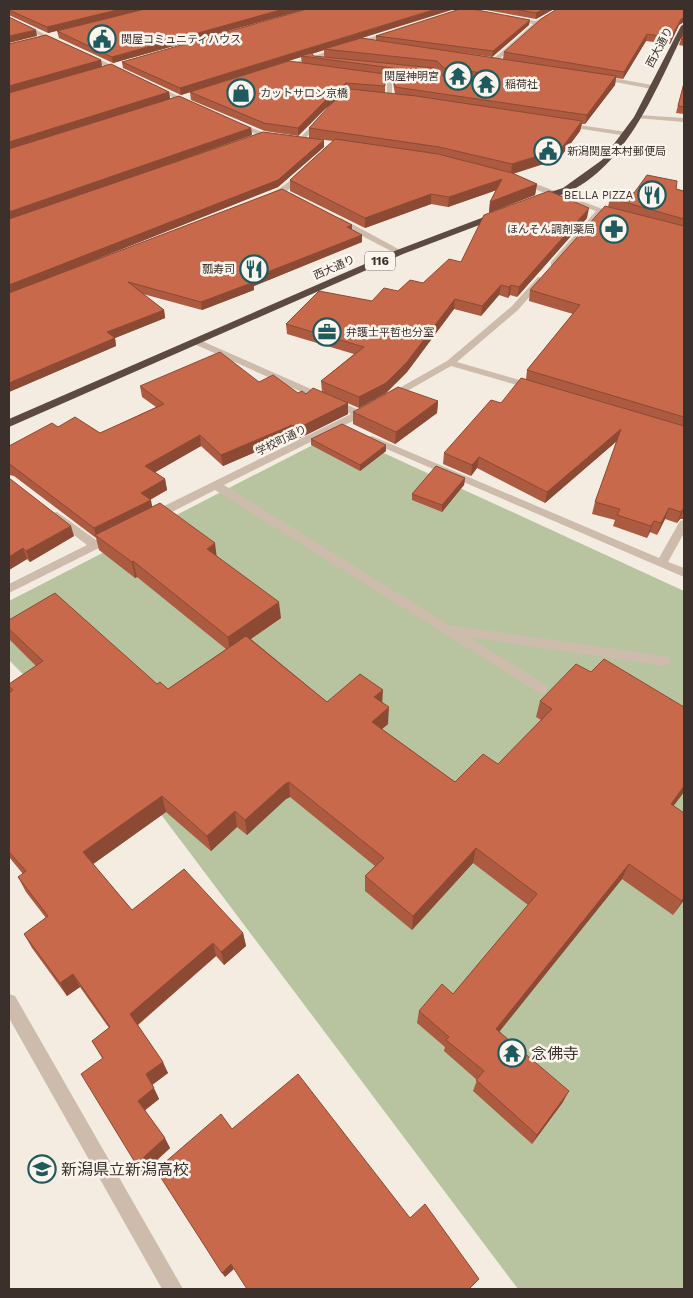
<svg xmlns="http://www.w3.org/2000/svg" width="693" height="1298" viewBox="0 0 693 1298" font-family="'Work Sans','Noto Sans JP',sans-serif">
  <rect width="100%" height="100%" fill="#f4ebe1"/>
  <path fill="#b8c4a0" d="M338,432L684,591V1289H518L163,817L9,660V601Z"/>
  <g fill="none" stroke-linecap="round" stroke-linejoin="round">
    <path fill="#cdbbac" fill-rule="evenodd" d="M557,9H563L539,24L496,62H492V60L533,24L512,20V18L536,21Z
      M9,17L59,41L60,42L55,43L9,21Z
      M390,31L392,34L285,68L280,67Z
      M87,53L125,72L126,73L121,74L85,56Z
      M367,76L392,78V99L387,98V81L369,79Z
      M601,76L652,85L655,87L652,89L599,79Z
      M155,85L193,103L194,104L189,105L153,88Z
      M638,115L684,118V122L636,118L635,117Z
      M318,119L323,120L302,142H298V140Z
      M237,122L265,133L276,136L277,137L274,139L261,136L235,125V123Z
      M565,123L627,132L630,134L627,136L563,126L562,125Z
      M300,173L306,174C296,184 281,199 266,199V195L279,189Z
      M517,179H523L621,216L617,218L602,213L557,266H551V262L596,211L517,183Z
      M335,218H341L404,252L397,254L335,222Z
      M538,277L545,279L518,310L457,362L537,385V389H531L451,366L393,399H387V395L447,361L512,306Z
      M195,338L359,410L366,407L371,410L363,416L224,485L449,625L665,656L669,658L671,661L669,664L665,666L468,637L546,685L547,689L546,693L541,694L215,490L158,519H150L149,516L150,513L351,414L192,343L191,341Z
      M372,436L659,558L680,521L684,520V533L668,562L684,568V577L368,441V437Z
      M57,512L96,540L111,533L117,537L115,540L9,593V584L87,545L53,519L52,516L53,513Z
      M9,994L15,996L183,1289H162L9,1018Z"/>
    <path fill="#5c4a42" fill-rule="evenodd" d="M684,24V32C656,89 624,174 558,196C550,198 540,203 532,202V198L563,188L602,160L634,117L681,26Z
      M500,211L503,212V216L403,254L9,427V419L397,250Z"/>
  </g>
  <path fill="#ac5a40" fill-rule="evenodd" d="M9,9H306L113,63L59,38L57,31L112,17L48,33L9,15Z
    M480,9H554L536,19Z
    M684,22L679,25L670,44L646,41L623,79L616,78L615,85L585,124H582L580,131L559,159L513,174L537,184L535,195L489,213L490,202L496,190L448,207L431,204L365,228L290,191V180L333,141L309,138V128L347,91L325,109L298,136L265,131L191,100L190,92L302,63L301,57L181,95L123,68L122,62L362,38L376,40V36L529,25L492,57L458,52L526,63L503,59L504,52ZM324,50V57L314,56L312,54ZM434,69H436L442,76L440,75ZM385,75L392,76L395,94L385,93Z
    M684,32V46L679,45L681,39Z
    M46,35L101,60L102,67L33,86L111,64L169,92L170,99L109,118L179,96L251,128L252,135L157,168L263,132L324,140V147L278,187L67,271L282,189L352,225V230L362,235V242L254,286V290L202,310L143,294L164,310L165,318L115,338L116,346L9,392V44Z
    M684,83V114L676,113Z
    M676,189L684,191V519H680L677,523L665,519L657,535L650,532L647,538L613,526L615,520L592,514L595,502L617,441L545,503L477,468L471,476L443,464L444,453L501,403L526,379L527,370L573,314L529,301L530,290L608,207L610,198L634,193Z
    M587,218L517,297L510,295L508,298L499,295L481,316L454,309L407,372L386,393L359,408L322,392L321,381L354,354L287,334L286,324L372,301L423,283L461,262Z
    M259,382L298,393L306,394L348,403V414L298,439L293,436L223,466L201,446L155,472L165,479L167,490L150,500L152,507L217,556L281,618L251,639L327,702L382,703L388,724L382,729L455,782L498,764L541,720L536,717L540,701L591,672L684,707V792L673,806L684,813V900L673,915L622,879L499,1031L563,1102L532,1144L473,1091L477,1080L444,1051L445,1047L417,1023L419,1011L453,994L528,905L473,863L412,930L365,891V876L375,866L290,797L286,799L247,835L237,827L211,851L166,812L93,864L132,910L243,933L246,946L224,965L216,956L138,1025L168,1073L152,1085L159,1099L145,1110L170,1148L142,1174L102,1058L92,1041L109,1028L80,987L67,996L32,948L24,934L46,918L26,892L18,877L23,874L9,857V693L10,692L9,688V684L36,666L10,640L9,638V620L168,689L226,649L137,577L135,578L99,550L96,538L14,476L9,475V446L58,427L100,433L156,407L142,397L140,386Z
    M438,401L437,413L395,444L353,424V412Z
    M311,439L386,451L360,471L311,445Z
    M9,478L74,536L30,562L27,559L9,570Z
    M465,478L464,485L442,512L412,500V494Z"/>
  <path fill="#8c4a34" d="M121,9H146L48,33L47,27Z
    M284,9H306L113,63L112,57Z
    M436,9H455L327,49H324V50L304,56H301V57L181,95L180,88Z
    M544,9H554L536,19V13Z
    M684,17V22L679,25L670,44L671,38L681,19Z
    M530,20L529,25L492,57L493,51Z
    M36,30L37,36L9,43V36Z
    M647,34L646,41L623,79L624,72Z
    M101,60L102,67L9,93V86Z
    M616,76L615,85L585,124L587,115Z
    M346,83V91L325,109L298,136V128L325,101Z
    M169,92L170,99L9,150V142Z
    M582,121L580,131L559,159L511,174L512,164Z
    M251,128L252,135L9,220V212Z
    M324,140V147L278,187L9,294V285Z
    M502,179L500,189L448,207L449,197Z
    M537,184L535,195L489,213L490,202Z
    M431,194V204L365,228V218Z
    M589,208L587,218L517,297L519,287Z
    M352,225V233L347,227Z
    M362,235V242L254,286V290L202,310L201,302L247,280Z
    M501,285L499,295L481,316L482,306Z
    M511,285L510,295L508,298L509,287Z
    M455,299L454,309L407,372L386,393L359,408V397Z
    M164,310L165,318L115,338L116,346L9,392V383L107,332Z
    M438,401L437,413L395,444L396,432Z
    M348,403V414L298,439V428Z
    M292,425L293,436L223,466L221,455Z
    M621,429L618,440L545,503L547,492Z
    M200,435L201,446L147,477L145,466Z
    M386,445V451L360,471V465Z
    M479,457L477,468L471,476L472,465Z
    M465,478L464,485L442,512V505Z
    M165,479L167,490L144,503L151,500L153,511L96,536L94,528L141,493Z
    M669,508L665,519L657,535L661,523Z
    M684,508L680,519L677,523L681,512Z
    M654,521L650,532L647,538L651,526Z
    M71,526L74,536L30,562L26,551Z
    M215,543L217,559L207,549Z
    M23,548L27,559L9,570V557Z
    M133,561L137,577L135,578L132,562Z
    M279,602L281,618L230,653L228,637Z
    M383,690L382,706L374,697Z
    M389,707L388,724L371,738L372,722Z
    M289,782L290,797L286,799L247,835L245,820L285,784Z
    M684,786V792L663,820L671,804Z
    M162,796L166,812L89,867L83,852Z
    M235,811L237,827L211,851L207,836Z
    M476,848L473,863L412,930L413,916Z
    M629,864L622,879L492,1041L496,1029Z
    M684,897V900L673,915L682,901Z
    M243,933L246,946L224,965L221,952Z
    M213,943L216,956L136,1026L130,1014Z
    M73,974L80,987L67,996L60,983Z
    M163,1062L168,1073L152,1085L146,1074Z
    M154,1088L159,1099L144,1111L138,1101Z
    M569,1091L563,1102L532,1144L537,1135Z
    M165,1138L170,1148L142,1174L136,1164Z
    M231,1264L234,1269L225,1277L222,1273Z"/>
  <path fill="#c8694b" stroke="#8c4a34" d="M9,9H121L47,27L9,10Z
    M145,9H284L112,57L57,31Z
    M307,9H436L180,88L122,62Z
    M460,9H472L530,20L493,51L376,36Z
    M514,9H544L536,13Z
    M557,9H684V17L681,19L671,38L647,34L624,72L504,52L541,19Z
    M9,17L36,30L9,36Z
    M684,32V40L681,39Z
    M46,35L101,60L9,86V44Z
    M361,38L616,76L587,115L395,87L393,68L301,56L311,53L314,56L434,68L440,75L480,78L485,75L483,73L444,68L437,61L324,49Z
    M289,61L385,74V86L346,83L325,101L298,128L264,123L190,92Z
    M111,64L169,92L9,142V93Z
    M684,83V107L678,106Z
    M350,89L416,96L582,121L561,149L512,164L439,147L309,128L331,104Z
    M179,96L251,128L9,212V149Z
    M263,132L324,140L278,180L9,285V219Z
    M335,139L438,154L512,173L537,184L490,202L502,179L449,197L431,194L365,218L290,180Z
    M647,175L677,181L676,189L684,191V219L610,198L616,190L634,193Z
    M282,189L352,225L347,227L362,235L247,280L254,282L201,302L128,282L164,310L107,332L115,338L9,383V293Z
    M549,191L589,208L519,287L511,285L509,287L501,285L482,306L455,299L407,362L386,383L359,397L321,381L364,347L286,324L319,291L372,301L384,288L398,291L410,280L423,283L449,259L461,262L484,215Z
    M605,206L684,226V417L527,370L580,305L530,290Z
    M220,352L259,382L273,375L298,393L302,391L306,394L313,388L348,403L298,428L292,425L221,455L200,435L145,466L165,479L141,493L151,500L94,528L11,465L9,464V446L52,423L58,427L75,417L100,433L164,404L140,386Z
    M521,378L684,426V508L681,512L669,508L661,523L654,521L651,526L617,515L620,509L595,502L621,429L547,492L479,457L472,465L444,453L491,400L501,403Z
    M398,387L438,401L396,432L353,412Z
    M342,424L386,445L360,465L311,439Z
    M436,466L465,478L442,505L412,494Z
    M9,478L71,526L26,551L23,548L9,557Z
    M160,503L215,543L207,549L279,602L228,637L133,561L132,562L95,535Z
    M55,593L157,684L160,682L168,689L246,636L327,702L360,674L383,690L374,697L389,707L372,722L455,782L483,754L498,764L552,709L540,701L576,664L591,672L604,659L684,707V786L671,804L684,813V897L682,901L629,864L496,1029L569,1091L537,1135L476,1080L484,1071L446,1040L449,1037L419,1011L442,984L453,994L537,894L476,848L413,916L365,876L384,858L289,782L285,784L245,820L235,811L207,836L162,796L83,852L132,910L184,869L243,933L221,952L213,943L130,1014L163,1062L146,1074L154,1088L138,1101L165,1138L136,1164L81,1074L103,1058L92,1041L110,1027L73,974L60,983L24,934L48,916L18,877L26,871L9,852V693L13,690L9,686V684L43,661L9,629V620Z
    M298,1074L410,1218L425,1204L479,1279L469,1289H247L231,1264L222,1273L156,1170L221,1114L232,1129Z"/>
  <defs>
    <g id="civic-ring" transform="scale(1.4375)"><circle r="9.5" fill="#fbf5ee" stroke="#1f5a5e" stroke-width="1.5"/><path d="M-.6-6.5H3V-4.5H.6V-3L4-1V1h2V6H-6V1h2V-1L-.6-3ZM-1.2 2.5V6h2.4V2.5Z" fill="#1f5a5e"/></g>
    <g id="temple-ring" transform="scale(1.4375)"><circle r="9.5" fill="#fbf5ee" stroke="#1f5a5e" stroke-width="1.5"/><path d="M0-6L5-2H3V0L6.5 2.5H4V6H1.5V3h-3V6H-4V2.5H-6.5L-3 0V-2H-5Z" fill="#1f5a5e"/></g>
    <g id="shop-ring" transform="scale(1.4375)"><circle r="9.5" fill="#fbf5ee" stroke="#1f5a5e" stroke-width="1.5"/><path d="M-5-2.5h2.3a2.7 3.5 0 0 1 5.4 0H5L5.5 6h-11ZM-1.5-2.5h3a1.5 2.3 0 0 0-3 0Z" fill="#1f5a5e"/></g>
    <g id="restaurant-ring" transform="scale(1.4375)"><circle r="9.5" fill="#fbf5ee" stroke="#1f5a5e" stroke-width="1.5"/><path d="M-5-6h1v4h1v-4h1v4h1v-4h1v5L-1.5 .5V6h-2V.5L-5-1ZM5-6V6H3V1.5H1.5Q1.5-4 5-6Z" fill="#1f5a5e"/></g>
    <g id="pharmacy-ring" transform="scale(1.4375)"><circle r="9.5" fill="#fbf5ee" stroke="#1f5a5e" stroke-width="1.5"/><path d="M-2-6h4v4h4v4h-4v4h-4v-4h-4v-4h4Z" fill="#1f5a5e"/></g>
    <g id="office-ring" transform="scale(1.4375)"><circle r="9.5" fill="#fbf5ee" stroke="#1f5a5e" stroke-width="1.5"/><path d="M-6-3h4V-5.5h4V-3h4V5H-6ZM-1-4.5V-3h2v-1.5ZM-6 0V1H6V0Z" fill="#1f5a5e"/></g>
    <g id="school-ring" transform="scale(1.4375)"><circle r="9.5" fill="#fbf5ee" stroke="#1f5a5e" stroke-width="1.5"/><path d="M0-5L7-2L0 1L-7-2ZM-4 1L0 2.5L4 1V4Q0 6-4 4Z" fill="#1f5a5e"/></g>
  </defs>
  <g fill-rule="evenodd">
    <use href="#civic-ring" x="102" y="39"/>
    <use href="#temple-ring" x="458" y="76"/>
    <use href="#temple-ring" x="486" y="84"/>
    <use href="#shop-ring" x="241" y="93"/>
    <use href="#civic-ring" x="548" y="151"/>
    <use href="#restaurant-ring" x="652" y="195"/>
    <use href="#pharmacy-ring" x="614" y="229"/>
    <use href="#restaurant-ring" x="254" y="269"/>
    <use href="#office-ring" x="327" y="332"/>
    <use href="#temple-ring" x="512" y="1053"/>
    <use href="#school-ring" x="42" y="1169"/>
  </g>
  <g text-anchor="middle" stroke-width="5" stroke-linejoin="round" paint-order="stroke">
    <g font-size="11" fill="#3b302b" stroke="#fbf5ee" text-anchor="start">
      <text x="121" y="43">関屋コミュニティハウス</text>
      <text x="439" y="80" text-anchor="end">関屋神明宮</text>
      <text x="505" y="88">稲荷社</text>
      <text x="260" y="97">カットサロン京橋</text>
      <text x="567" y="155">新潟関屋本村郵便局</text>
      <text x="633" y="199" text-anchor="end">BELLA PIZZA</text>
      <text x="595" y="233" text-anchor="end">ほんそん調剤薬局</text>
      <text x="235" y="273" text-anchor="end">瓢寿司</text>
      <text x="346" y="336">弁護士平哲也分室</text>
    </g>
    <g font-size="11" fill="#3b302b" stroke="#fbf5ee">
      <text transform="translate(659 47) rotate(-62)" y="4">西大通り</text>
      <text transform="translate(334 267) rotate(-24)" y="4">西大通り</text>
      <text transform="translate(281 440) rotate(-26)" y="4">学校町通り</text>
    </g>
    <rect fill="#fbf5ee" stroke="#756b66" stroke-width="1" x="365" y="251.5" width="30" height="19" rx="4"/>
    <g font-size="12" font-weight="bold" fill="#3b302b">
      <text x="380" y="265">116</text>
    </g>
    <g font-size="16" fill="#3b302b" stroke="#fbf5ee" text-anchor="start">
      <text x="531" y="1059">念佛寺</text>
      <text x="61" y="1175">新潟県立新潟高校</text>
    </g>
  </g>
  <rect width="693" height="1298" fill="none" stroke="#3b302b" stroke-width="20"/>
</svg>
